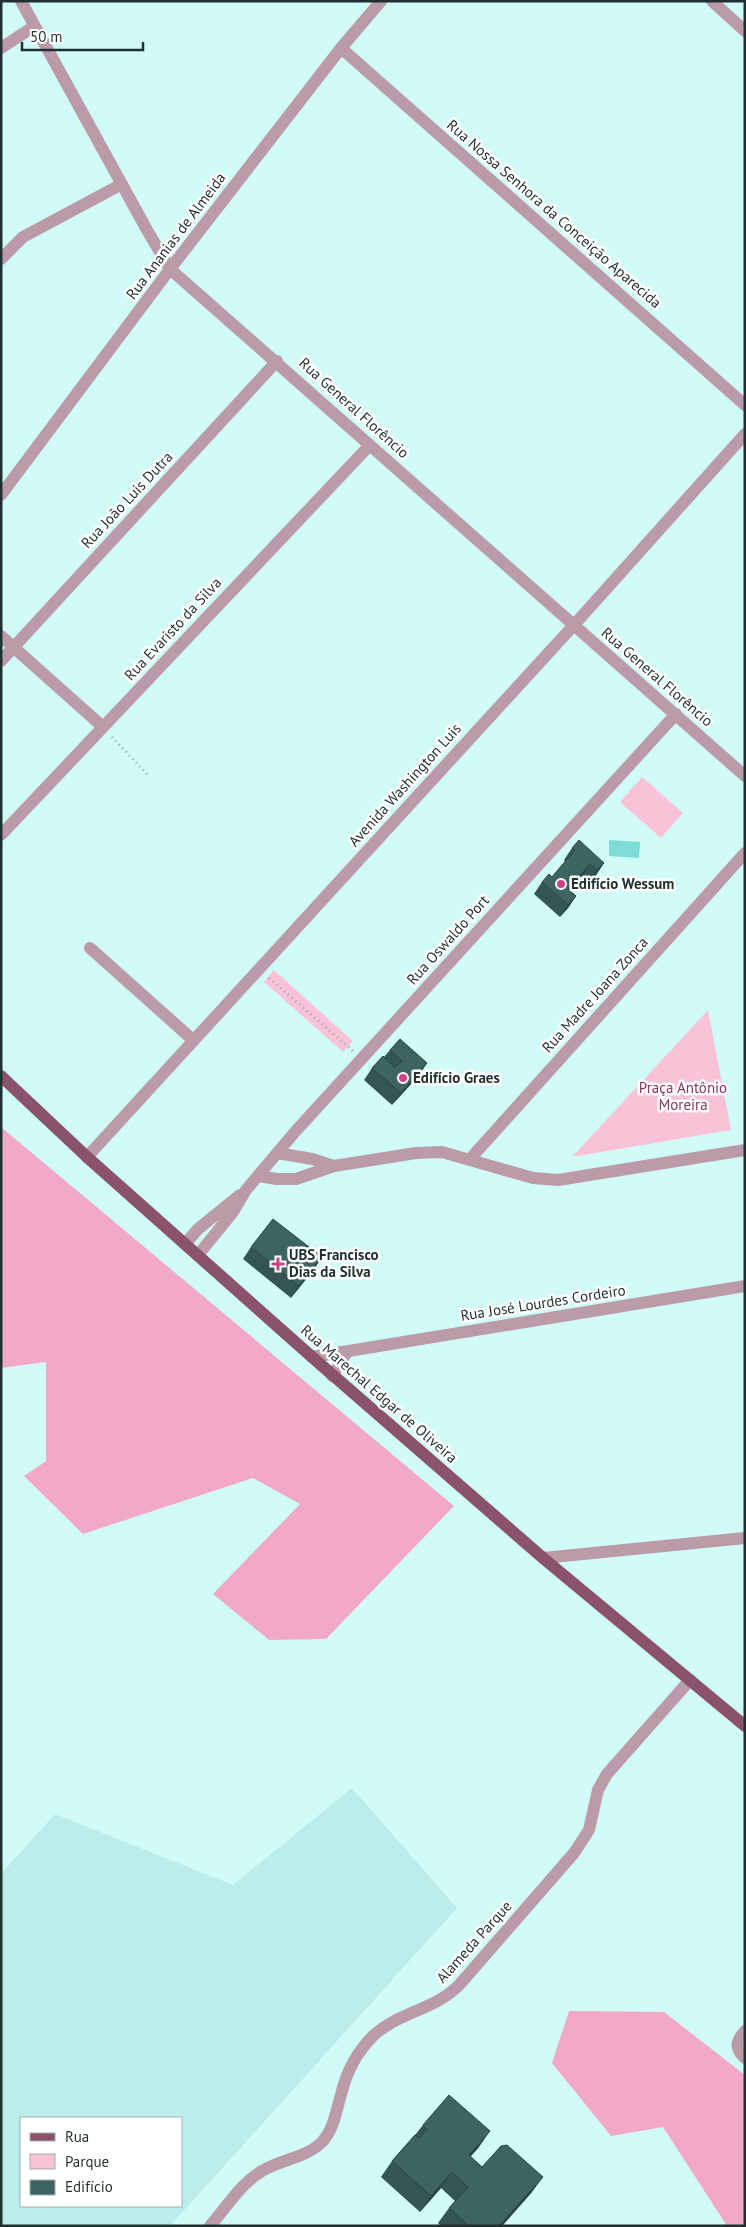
<svg xmlns="http://www.w3.org/2000/svg" width="746" height="2227" viewBox="0 0 746 2227" font-family="'PT Sans',sans-serif">
  <rect width="100%" height="100%" fill="#d0fbf7"/>
  <path fill="#bbeeea" fill-rule="evenodd" d="M352,1788L457,1908L170,2226H1V1874L55,1814L233,1885ZM21,2118H181V2206H21Z"/>
  <path fill="#fac2d7" d="M642,777L683,813L661,838L620,802Z
    M274,970L353,1041L343,1052L264,982Z
    M708,1010L731,1130L572,1157Z"/>
  <path fill="#f2a9c5" d="M1,1127L454,1506L326,1639L269,1640L213,1594L300,1504L253,1478L83,1534L24,1476L46,1461V1362L1,1368Z
    M569,2011L664,2012L745,2075V2226H727L663,2127L611,2136L552,2063Z"/>
  <path fill="#7cddd7" d="M609,840L640,842L639,858L609,856Z"/>
  <g fill="none" stroke-linecap="round" stroke-linejoin="round">
    <path stroke="#8cadaa" stroke-width="3" stroke-dasharray="1 4" stroke-linecap="butt" d="M112,737L147,774
      M269,978L353,1051"/>
    <path stroke="#bb9ba7" stroke-width="12" d="M21,1L147,230L170,269L745,776
      M712,1L745,31
      M1,48L33,27
      M341,48L745,405
      M1,259L23,237L122,184
      M1,495L170,269L341,48L381,1
      M1,636L103,727
      M1,661L277,361
      M1,835L369,446
      M90,948L193,1040
      M277,1153L312,1159L334,1166
      M87,1157L574,625L745,434
      M470,1159L745,853
      M258,1176L277,1179H296L334,1166L416,1153L442,1152L533,1178L558,1180L745,1150
      M185,1244L198,1229L240,1195
      M198,1255L233,1212L246,1190L294,1133L676,714
      M312,1357L745,1286
      M332,1376L347,1352
      M543,1558L745,1538
      M745,2031C736,2041 734,2048 745,2058
      M210,2226C226,2208 241,2183 262,2171C281,2159 307,2158 323,2141C334,2128 336,2111 341,2095C346,2073 357,2052 373,2036C398,2012 436,2010 460,1984L574,1853L589,1830L598,1790L607,1774L690,1680"/>
    <path stroke="#8a536a" stroke-width="12" d="M1,1076L87,1157L312,1357L543,1558L745,1726"/>
  </g>
  <path fill="#345653" d="M572,848L604,863L596,875L589,882L582,876L569,890L576,896L568,908L560,917L534,894L542,882L552,877L565,861L564,860Z
    M390,1050L427,1063L419,1075L392,1105L364,1080L372,1068L384,1057Z
    M251,1247L322,1257L314,1269L291,1298L243,1259Z
    M423,2125L479,2147L470,2157L482,2167L532,2192L502,2226H441L438,2223L449,2208L455,2201L441,2188L420,2212L381,2177L392,2161L415,2135Z"/>
  <path fill="#2b4644" d="M604,863L596,875L589,882L597,870Z
    M590,864L582,876L559,901L568,889Z
    M576,896L568,908L560,917L568,905Z
    M427,1063L419,1075L392,1105L401,1093Z
    M322,1257L314,1269L291,1298L299,1286Z
    M490,2131L479,2147L458,2171L469,2155Z
    M452,2172L441,2188L420,2212L431,2196Z
    M543,2177L532,2192L502,2226H499Z"/>
  <path fill="#3d6461" stroke="#2b4644" d="M579,840L604,863L597,870L590,864L568,889L576,896L568,905L542,882L549,874L552,877L575,850L572,848Z
    M400,1039L427,1063L401,1093L372,1068L383,1056L395,1068L402,1061L390,1050Z
    M273,1219L322,1257L299,1286L251,1247Z
    M449,2095L490,2131L469,2155L482,2167L501,2146L507,2145L543,2177L499,2226H469L449,2208L468,2187L452,2172L431,2196L392,2161L415,2135L419,2138L427,2129L423,2125Z"/>
  <g fill="#ca4485" stroke="#fff" stroke-width="2">
    <circle cx="561" cy="884" r="5"/>
    <circle cx="403" cy="1078" r="5"/>
    <path d="M275.5 1256.5h5v5h5v5h-5v5h-5v-5h-5v-5h5z"/>
  </g>
  <g text-anchor="middle" stroke-width="5" stroke-linejoin="round" paint-order="stroke">
    <g font-size="15" fill="#1f302f" stroke="#fff">
      <text transform="translate(554 214) rotate(41)" y="5">Rua Nossa Senhora da Conceição Aparecida</text>
      <text transform="translate(176 236) rotate(-53)" y="5">Rua Ananias de Almeida</text>
      <text transform="translate(354 408) rotate(42)" y="5">Rua General Florêncio</text>
      <text transform="translate(127 500) rotate(-47)" y="5">Rua João Luis Dutra</text>
      <text transform="translate(173 629) rotate(-47)" y="5">Rua Evaristo da Silva</text>
      <text transform="translate(657 677) rotate(41)" y="5">Rua General Florêncio</text>
      <text transform="translate(405 785) rotate(-48)" y="5">Avenida Washington Luis</text>
      <text transform="translate(448 940) rotate(-48)" y="5">Rua Oswaldo Port</text>
      <text transform="translate(595 995) rotate(-48)" y="5">Rua Madre Joana Zonca</text>
      <text transform="translate(543 1303) rotate(-9)" y="5">Rua José Lourdes Cordeiro</text>
      <text transform="translate(379 1394) rotate(41)" y="5">Rua Marechal Edgar de Oliveira</text>
      <text transform="translate(474 1942) rotate(-48)" y="5">Alameda Parque</text>
    </g>
    <g font-size="15" font-weight="bold" fill="#1f302f" stroke="#fff" text-anchor="start">
      <text x="571" y="889">Edifício Wessum</text>
      <text x="413" y="1083">Edifício Graes</text>
      <text x="289" y="1260">UBS Francisco<tspan x="289" dy="17">Dias da Silva</tspan></text>
    </g>
    <g font-size="15" fill="#89355c" stroke="#fff">
      <text x="683" y="1093">Praça Antônio<tspan x="683" dy="17">Moreira</tspan></text>
    </g>
  </g>
  <rect width="746" height="2227" fill="none" stroke="#1f302f" stroke-width="5"/>
  <rect x="20" y="2117" width="162" height="90" fill="#ffffff" stroke="#a5acac"/>
  <rect x="30" y="2133" width="25" height="8" fill="#8a536a" stroke="#a5acac"/>
  <text x="65" y="2142" font-size="15" fill="#1f302f">Rua</text>
  <rect x="30" y="2154" width="25" height="15" fill="#fac2d7" stroke="#a5acac"/>
  <text x="65" y="2167" font-size="15" fill="#1f302f">Parque</text>
  <rect x="30" y="2180" width="25" height="15" fill="#3d6461" stroke="#a5acac"/>
  <text x="65" y="2192" font-size="15" fill="#1f302f">Edifício</text>
  <path d="M22 42v8h121v-8" fill="none" stroke="#1f302f" stroke-width="2.5"/>
  <text x="30" y="42" font-size="15" fill="#1f302f" stroke="#ffffff" stroke-width="4" paint-order="stroke">50 m</text>
</svg>
